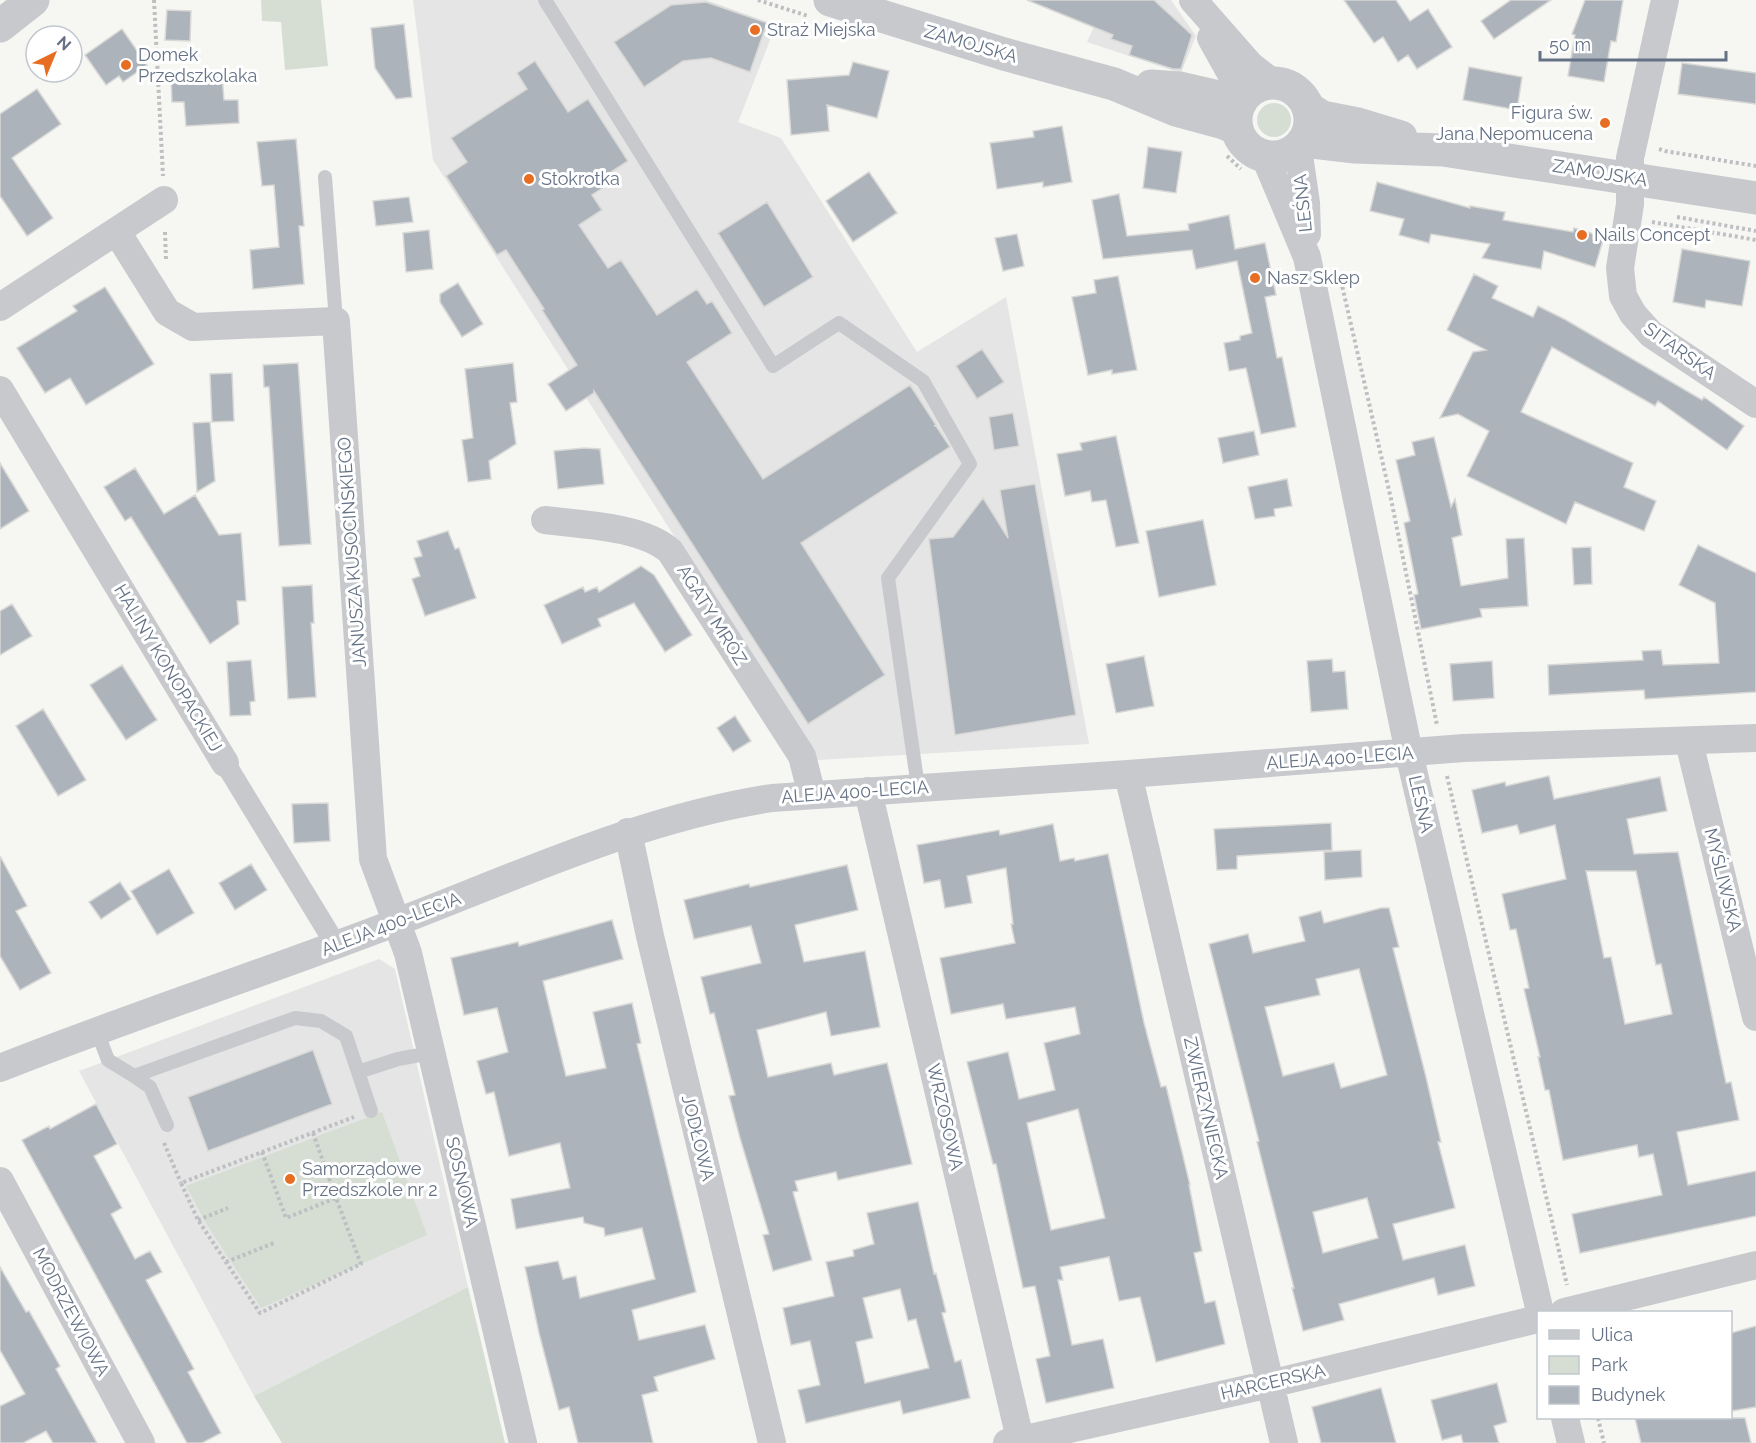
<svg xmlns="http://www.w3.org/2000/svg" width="1756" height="1443" viewBox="0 0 1756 1443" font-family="Raleway,sans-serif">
  <rect width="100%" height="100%" fill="#f6f6f3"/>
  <path fill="#e4e5e4" d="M413,0H706L776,25L738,122L781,138L917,352L1006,297L1089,744L817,760L488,244L433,160Z
    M1106,0H1171L1196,36L1181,73L1087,42Z
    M379,959L395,969L468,1287L254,1396L79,1071Z"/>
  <path fill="#d6ded4" d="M261,0H321L328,66L285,70L281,22L262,21Z
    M1257 120a17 17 0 1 1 34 0a17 17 0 1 1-34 0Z
    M382,1112L427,1235L261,1308L207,1225L186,1186Z
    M468,1287L505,1443H282L254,1396Z"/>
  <path fill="#adb3ba" stroke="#d8d8d6" stroke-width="1.5" fill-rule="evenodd" d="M1027,0H1154L1192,35L1181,69H1173L1129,55L1132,46L1111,39L1113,35Z
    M1344,0H1396L1410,21L1428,9L1452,47L1417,69L1408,55L1398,62L1383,37L1374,43Z
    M1511,0H1551L1494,39L1481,21Z
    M1585,0H1623L1616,42L1611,41L1604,82L1568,76L1575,35L1572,34Z
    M706,2L767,23L750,72L711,58L683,61L644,87L614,42L671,5Z
    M167,10L191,11L190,41L165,40Z
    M404,24L412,97L396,99L375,68L371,28Z
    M122,29L147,65L123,82L119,76L106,85L85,55Z
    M535,61L568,112L588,99L628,161L608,174L613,181L592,195L602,210L579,225L608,268L621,260L657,315L697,289L707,304L712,301L732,333L687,362L763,479L910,385L936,425L934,426H936L950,447L801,543L885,675L808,724L594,391V393L566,411L548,384L577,365L542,310L544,309L506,250L497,255L446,176L467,162L451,138L527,89L517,73Z
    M853,62L889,71L877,118L827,105L829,131L791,135L787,80L849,75Z
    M1682,63L1756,73V104L1678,94Z
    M1469,67L1522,77L1517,110L1463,100Z
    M222,75L224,100H238L239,123L186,126L184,102H172L171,78Z
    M37,89L61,124L12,158L53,218L27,236L0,196V114Z
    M1062,126L1072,182L1043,187V182L997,189L990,143L1034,137L1033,131Z
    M296,139L304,226H299L304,284L253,289L250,250L279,247L274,185L262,186L257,142Z
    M1148,147L1182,152L1176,193L1143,188Z
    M869,172L897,213L853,242L826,201Z
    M1377,182L1470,208V206L1505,212L1503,220L1573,232L1574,228L1604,237L1595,267L1544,251L1541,269L1482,258L1490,244L1431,234L1429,243L1399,235L1404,219L1370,211Z
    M1119,194L1127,236L1189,230L1188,224L1229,215L1235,249L1265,243L1276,295L1265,297L1277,358L1282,357L1296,427L1261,434L1246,368L1229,371L1224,343L1240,340V336L1252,333L1237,261L1196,269L1192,250L1103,259L1092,200Z
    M409,197L413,222L376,226L373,201Z
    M767,202L813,277L764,307L718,233Z
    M429,230L433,269L406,272L403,233Z
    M1017,234L1024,266L1003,271L995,238Z
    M1682,249L1750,261L1742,306L1706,300L1705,308L1673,302Z
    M1474,274L1498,286L1492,298L1533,317L1538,306L1566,320L1702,400L1704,397L1744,426L1727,450L1658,401L1655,406L1552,347L1521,412L1633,463L1624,487L1656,501L1644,531L1575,502L1566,524L1467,476L1489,431L1458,414L1440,418L1473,352L1486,350L1447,330Z
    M1118,276L1137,370L1112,374V370L1088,375L1072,297L1096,293L1094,280Z
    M458,283L483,324L462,337L440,302V294Z
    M105,287L154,364L86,405L70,378L45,393L17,348L77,311L73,306Z
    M982,349L1004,382L977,399L956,366Z
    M298,363L311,544L279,546L269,387H264L263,365Z
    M513,363L517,402L510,403L516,444L489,461L491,479L468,482L462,440L473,438L465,369Z
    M232,373L234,421L212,422L210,374Z
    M1013,413L1019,446L994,450L989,417Z
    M210,422L215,481L197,492L193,423Z
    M1254,431L1259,455L1223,463L1218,438Z
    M1116,436L1139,543L1116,547L1106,500L1092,502L1090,491L1065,496L1057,454L1082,450L1080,443Z
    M1434,437L1451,507L1455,499L1462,535L1452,538L1461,586L1508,578L1506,539L1524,538L1528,606L1480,609L1482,617L1421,629L1414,595L1418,594L1404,523L1410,521L1396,460L1415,455L1412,442Z
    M584,448L600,449L604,484L558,489L554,451Z
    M0,463L29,511L0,529Z
    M135,468L164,514L195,495L219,535L241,533L246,601H237L239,624L210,644L131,517L125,521L104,487Z
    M1287,479L1292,506L1274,509L1275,516L1255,519L1248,487Z
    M1035,484L1076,715L955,735L929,539L953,537L983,498L1008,538L1000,490Z
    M1203,520L1216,585L1159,597L1146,531Z
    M448,531L455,549L459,548L476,598L425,616L412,579L420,576L414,558L422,556L417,541Z
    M1698,545L1756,573V692L1645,699L1644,690L1549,695L1548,665L1643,660L1642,651L1661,650L1663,665L1719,663L1715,603L1679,585Z
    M1591,547L1592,584L1574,585L1572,548Z
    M641,566L654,575L692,635L665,652L634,603L598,619L601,626L562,644L544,605L583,587L585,592L597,587L599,592Z
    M312,585L314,623H311L316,697L288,699L282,587Z
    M12,604L32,636L0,655V611Z
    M1144,656L1154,706L1116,713L1106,664Z
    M1332,659L1333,672L1345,671L1348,709L1311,712L1307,661Z
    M251,660L255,701L250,702L251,715L230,716L227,662Z
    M1492,661L1494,698L1453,701L1450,664Z
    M122,665L157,720L126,740L90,685Z
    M43,709L86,780L58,796L16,726Z
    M735,716L751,741L733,752L717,728Z
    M1549,776L1554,799L1660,777L1667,811L1627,819L1634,854L1678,852L1726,1083L1731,1082L1739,1120L1677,1132L1688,1185L1756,1171V1216L1580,1253L1572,1214L1662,1195L1653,1154L1639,1157L1637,1145L1563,1160L1549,1090H1545L1538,1057H1540L1524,989L1529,988L1516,929L1510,930L1502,894L1566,879L1555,825L1520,834L1517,825L1482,833L1472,790L1505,782L1506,786ZM1586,871H1636L1656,965L1661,964L1672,1014L1625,1024L1611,957L1604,958Z
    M328,803L330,841L294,843L292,804Z
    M1331,823L1332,850L1237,856V869L1217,870L1214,829Z
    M1053,824L1060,861L1074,858L1075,861L1108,854L1144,1023L1161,1087L1166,1086L1190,1185H1189L1202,1251L1194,1253L1205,1303L1215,1301L1225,1344L1156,1362L1140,1297L1119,1301L1109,1257L1060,1267L1063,1280H1058L1072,1345L1103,1339L1114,1388L1046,1403L1036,1359L1050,1356L1035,1286L1023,1288L996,1164H993L967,1062L1008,1052L1019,1099L1055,1090L1044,1043L1080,1034L1075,1007L1006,1019L1003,1004L951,1014L940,958L1015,943L1011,924H1013L1006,868L967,876L972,903L945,908L940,880L924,883L917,845L999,830L1000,835ZM1078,1109L1105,1218L1051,1230L1027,1123Z
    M1361,850L1362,877L1325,880L1324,852Z
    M0,856L27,906L16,911L51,973L20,990L0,956Z
    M251,864L267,890L235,910L219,883Z
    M847,865L858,910L795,925L804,962L865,951L880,1027L831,1036L826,1012L757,1030L768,1077L831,1063L834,1075L887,1063L912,1164L838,1180L836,1172L795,1181L798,1191L793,1192L812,1260L773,1271L763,1235L769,1234L740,1138L729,1096L735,1095L714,1013L710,1014L701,977L761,963L751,926L694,939L684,900L749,884L750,887Z
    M169,869L194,913L157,935L131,891Z
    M120,882L131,899L101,919L89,902Z
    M1381,908H1389L1399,947L1393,948L1426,1077L1441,1142H1438L1455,1208L1393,1224L1403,1260L1465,1245L1475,1286L1438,1295L1434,1278L1339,1304L1344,1320L1303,1331L1292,1288H1294L1257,1142L1259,1141L1209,944L1248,934L1253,953L1305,941L1299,917L1321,911L1324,923ZM1359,969L1387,1075L1341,1088L1334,1063L1283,1076L1265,1007L1320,995L1316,979ZM1367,1198L1378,1238L1323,1253L1313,1212Z
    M612,920L623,959L543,981L566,1076L606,1068L593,1012L632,1003L641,1043L637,1044L696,1292L632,1310L639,1340L705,1325L715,1359L654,1377L658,1391L642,1395L653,1443H578L569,1407L559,1410L539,1333L525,1267L558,1261L563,1279L576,1276L580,1298L655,1279L642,1228L605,1236L604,1228L584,1223L583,1217L516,1229L511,1199L570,1188L560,1143L509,1156L494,1092L486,1094L477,1061L508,1052L497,1008L464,1015L451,958L518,942L519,946Z
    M313,1050L332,1104L208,1151L188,1097Z
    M96,1104L117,1144L94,1156L122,1208L111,1214L135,1259L150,1251L162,1272L146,1280L194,1369L188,1372L221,1433L202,1443H187L22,1140L49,1126L50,1129Z
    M918,1202L934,1274L936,1273L946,1312L942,1313L955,1362L961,1360L970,1398L903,1414L900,1401L806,1423L798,1390L820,1385L810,1341L791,1345L783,1308L834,1296L826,1262L854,1256L853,1250L874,1244L867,1213ZM900,1289L908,1321L916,1319L929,1368L865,1383L856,1342L873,1338L863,1298Z
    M0,1267L26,1312L29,1311L60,1366L56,1369L97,1443H53L46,1431L23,1443H0V1406L25,1394L0,1350Z
    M1756,1326V1407L1731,1411V1333Z
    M1497,1383L1507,1422L1494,1426L1499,1443H1463L1461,1435L1442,1440L1431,1400Z
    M1381,1388L1396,1443H1321L1312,1407Z
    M1635,1418H1745L1751,1443H1641Z"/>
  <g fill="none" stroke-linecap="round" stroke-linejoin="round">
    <path stroke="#bebfc2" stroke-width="4" stroke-dasharray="3 3" stroke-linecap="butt" d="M154,0L163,176
      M758,0L808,16
      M1659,149L1665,151L1756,166
      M1227,156L1241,169
      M1677,217L1756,231
      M1652,222L1756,240
      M165,232L166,260
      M1341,281L1391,499L1437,725
      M1447,776L1567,1285
      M313,1133L336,1198
      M164,1143L181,1183
      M262,1152L286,1218L336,1198L361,1264L260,1313L198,1220L181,1183L354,1117
      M198,1220L228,1208
      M226,1262L274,1243
      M1598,1418L1604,1443"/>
    <path stroke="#c7c9cd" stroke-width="14" d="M545,0L773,366L839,323L923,381L970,464L888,578L918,787
      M325,177L336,321
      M97,1031L108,1060L134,1076L295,1018L321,1021L346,1036L371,1111
      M358,1072L398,1059L431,1053
      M134,1076L150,1087L167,1125"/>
    <path stroke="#c7c9cd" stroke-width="21" d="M225,763L336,945"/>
    <path stroke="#c7c9cd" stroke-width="28" d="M1193,0L1250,65L1273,83
      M1665,0L1630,158V204L1620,268L1623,296L1633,314L1651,334L1756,404
      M1211,38L1244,97
      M1298,148L1306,203L1307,234
      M1265,157L1307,257L1409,753L1540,1312
      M117,232L167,312L193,327L336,321L373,859L408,953L523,1443
      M0,307L164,200
      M0,390L225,763
      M545,520C584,525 641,526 670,551L802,756L812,795
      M1689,742L1756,1017
      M1128,774L1284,1443
      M868,791L1021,1443
      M628,832L650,936L772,1443
      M0,1068C131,1016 265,973 397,922C520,875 641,818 772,798L1128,774L1464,748L1756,738
      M0,1181L141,1443
      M1564,1312L1756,1265
      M1565,1418L1571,1443
      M1007,1443L1270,1384L1538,1319"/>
    <path stroke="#c7c9cd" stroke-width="33" d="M830,0L1004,54L1114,84L1176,110L1224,123L1237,129
      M0,26L33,0
      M1236 120a37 37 0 1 1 74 0a37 37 0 1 1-74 0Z
      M1151,86L1180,88L1241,102
      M1308,108L1322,117L1358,124L1401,137
      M1304,141L1355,147L1443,150L1756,198"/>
  </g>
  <g fill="#e76d23" stroke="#fff" stroke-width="2">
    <circle cx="755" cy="30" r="6"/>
    <circle cx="126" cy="65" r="6"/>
    <circle cx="1605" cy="123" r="6"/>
    <circle cx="529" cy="179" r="6"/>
    <circle cx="1582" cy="235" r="6"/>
    <circle cx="1255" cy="278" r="6"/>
    <circle cx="290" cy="1179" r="6"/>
  </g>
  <g text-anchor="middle" stroke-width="6" stroke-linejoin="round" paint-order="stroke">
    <g font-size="18" fill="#657285" stroke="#fff" text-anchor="start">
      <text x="767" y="36">Straż Miejska</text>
      <text x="138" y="61">Domek<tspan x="138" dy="21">Przedszkolaka</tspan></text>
      <text x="1593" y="119" text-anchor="end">Figura św.<tspan x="1593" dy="21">Jana Nepomucena</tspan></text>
      <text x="541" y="185">Stokrotka</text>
      <text x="1594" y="241">Nails Concept</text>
      <text x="1267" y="284">Nasz Sklep</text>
      <text x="302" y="1175">Samorządowe<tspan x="302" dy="21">Przedszkole nr 2</tspan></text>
    </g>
    <g font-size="18" fill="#657285" stroke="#fff">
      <text transform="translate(971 44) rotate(16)" y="6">ZAMOJSKA</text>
      <text transform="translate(1600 173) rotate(9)" y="6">ZAMOJSKA</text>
      <text transform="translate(1303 203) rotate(-96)" y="6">LEŚNA</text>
      <text transform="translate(1680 351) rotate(36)" y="6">SITARSKA</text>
      <text transform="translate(352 552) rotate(-94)" y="6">JANUSZA KUSOCIŃSKIEGO</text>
      <text transform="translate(712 615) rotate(58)" y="6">AGATY MRÓZ</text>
      <text transform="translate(168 668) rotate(59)" y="6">HALINY KONOPACKIEJ</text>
      <text transform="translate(1340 758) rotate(-4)" y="6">ALEJA 400-LECIA</text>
      <text transform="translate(855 792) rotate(-4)" y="6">ALEJA 400-LECIA</text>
      <text transform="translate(1421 804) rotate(77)" y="6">LEŚNA</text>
      <text transform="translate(1723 880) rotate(76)" y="6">MYŚLIWSKA</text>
      <text transform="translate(391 924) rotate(-21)" y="6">ALEJA 400-LECIA</text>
      <text transform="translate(1206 1108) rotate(77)" y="6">ZWIERZYNIECKA</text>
      <text transform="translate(945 1117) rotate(77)" y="6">WRZOSOWA</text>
      <text transform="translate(698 1138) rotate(76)" y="6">JODŁOWA</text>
      <text transform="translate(462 1182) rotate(77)" y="6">SOSNOWA</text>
      <text transform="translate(71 1312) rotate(62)" y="6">MODRZEWIOWA</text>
      <text transform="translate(1273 1382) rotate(-13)" y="6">HARCERSKA</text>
    </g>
  </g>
  <rect x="1537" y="1311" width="195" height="108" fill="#ffffff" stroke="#c1c7ce" stroke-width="1.5"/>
  <rect x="1549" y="1330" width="30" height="9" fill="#c7c9cd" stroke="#c1c7ce" stroke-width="1.5"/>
  <text x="1591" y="1341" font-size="18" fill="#657285">Ulica</text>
  <rect x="1549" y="1356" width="30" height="18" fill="#d6ded4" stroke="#c1c7ce" stroke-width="1.5"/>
  <text x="1591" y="1371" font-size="18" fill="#657285">Park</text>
  <rect x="1549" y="1386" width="30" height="18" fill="#adb3ba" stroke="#c1c7ce" stroke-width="1.5"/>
  <text x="1591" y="1401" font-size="18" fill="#657285">Budynek</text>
  <g transform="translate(54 54) rotate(43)"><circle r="28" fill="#ffffff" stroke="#c1c7ce" stroke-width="1.5"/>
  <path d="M0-4.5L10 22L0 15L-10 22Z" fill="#e76d23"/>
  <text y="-9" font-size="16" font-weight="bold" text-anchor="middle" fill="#657285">N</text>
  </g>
  <path d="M1540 51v9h186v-9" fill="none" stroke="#657285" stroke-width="3"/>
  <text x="1549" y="51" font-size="18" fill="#657285" stroke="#ffffff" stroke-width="4.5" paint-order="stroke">50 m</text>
</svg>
